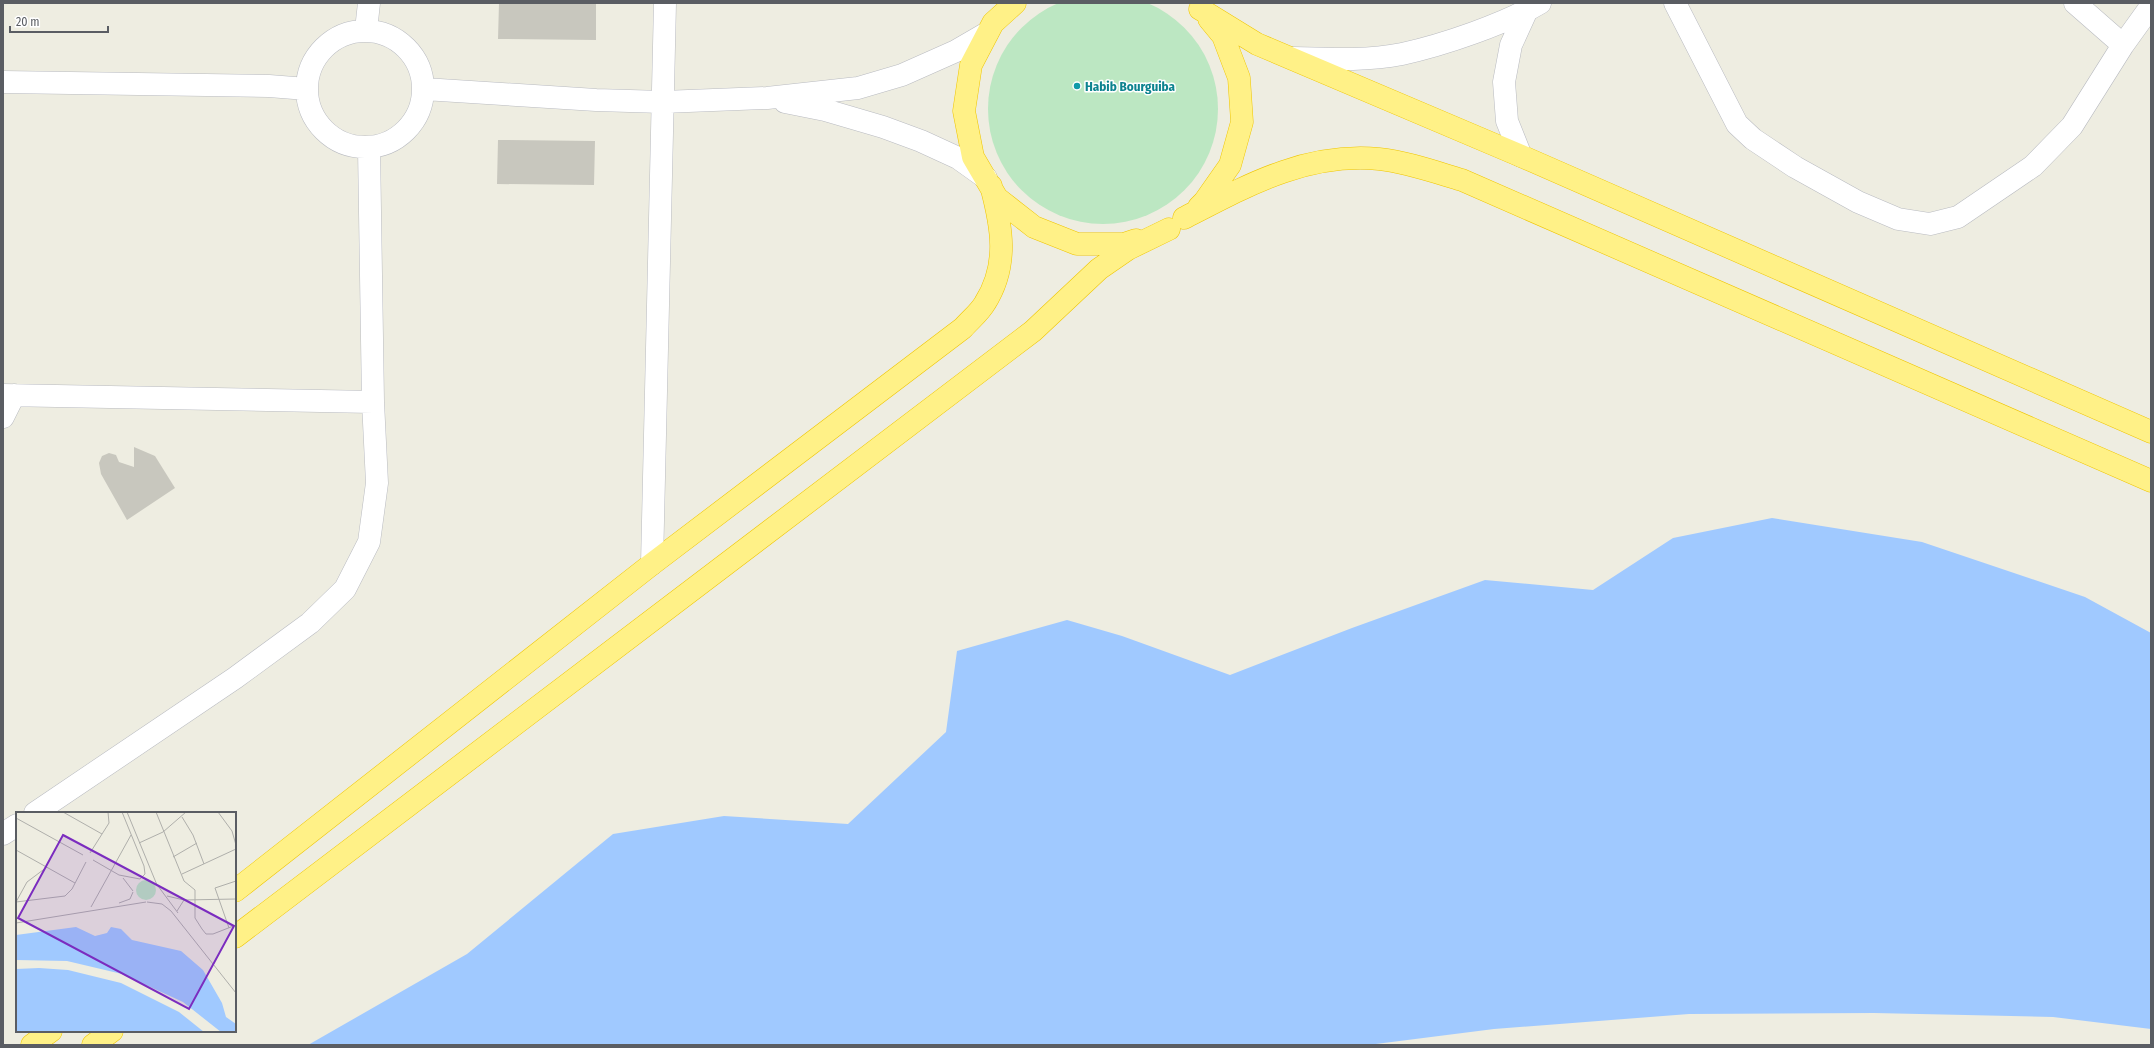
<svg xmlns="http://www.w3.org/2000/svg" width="2154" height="1048" viewBox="0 0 2154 1048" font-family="'Fira Sans Condensed',sans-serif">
  <rect width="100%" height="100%" fill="#eeede1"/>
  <path fill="#bce7c2" d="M988 109a115 115 0 1 1 230 0a115 115 0 1 1-230 0Z"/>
  <path fill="#a0c9ff" d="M1772,518L1922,542L2085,597L2151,633V1029L2053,1017L1874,1013L1689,1014L1494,1029L1368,1045H308L467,954L613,834L724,816L848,824L946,732L957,651L1067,620L1122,636L1230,675L1352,628L1485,580L1593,590L1673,538Z"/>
  <path fill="#c8c7be" d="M499,3H596V40L498,39Z
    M498,140L595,141L594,185L497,184Z
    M134,447L155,456L175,488L127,520L101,474L99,463L102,456L109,453L116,455L119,462L134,467Z"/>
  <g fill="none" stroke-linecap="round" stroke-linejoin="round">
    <g stroke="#b9bbc1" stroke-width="23">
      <path id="street" d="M1675,3L1737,124L1753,139L1795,167L1858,202L1898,219L1930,224L1958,217L2033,166L2072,126L2123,45L2151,6
        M2075,3L2123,45
        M366,30L369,3
        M307 89a58 58 0 1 1 116 0a58 58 0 1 1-116 0Z
        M1293,58C1329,59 1367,61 1402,54C1443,45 1505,24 1540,3
        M3,82L269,86L307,89
        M424,89L596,100L663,102L767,98L858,88L902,75L956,51L987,33
        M785,102L825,110L883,127L921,141L958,158L986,178
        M1521,156L1507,121L1504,82L1511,45L1527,10
        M3,395L373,402
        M3,417L14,395
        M652,564L665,3
        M35,813L235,678L310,623L345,589L369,542L377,483L373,402L369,148
        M3,834L17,825"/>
    </g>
    <g stroke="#efc500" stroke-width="23">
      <path id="highway" d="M1015,3L993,23L971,65L964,111L973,157L997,198L1034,227L1077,244H1124L1136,240
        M1200,9L1257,44L1521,156L2151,432
        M1199,207L1204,202L1230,165L1242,122L1239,78L1223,36L1209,19
        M1184,218C1246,186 1306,152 1379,159C1407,162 1435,172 1462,180L2151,481
        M235,891L652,564L963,328C970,320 980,312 985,303C1009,265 1002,227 991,186
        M235,937L1033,331L1099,269L1128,249L1169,229
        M32,1045L51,1031
        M93,1045L112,1031"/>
    </g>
    <use href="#street" stroke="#fff" stroke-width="22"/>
    <use href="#highway" stroke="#fff187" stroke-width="22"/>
  </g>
  <circle fill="#0f9aa8" stroke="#fff" stroke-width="1.5" cx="1077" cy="86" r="4"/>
  <g text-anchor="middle" stroke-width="3" stroke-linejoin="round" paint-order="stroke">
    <g font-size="13" font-weight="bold" fill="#0d838f" stroke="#fff" text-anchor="start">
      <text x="1085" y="91">Habib Bourguiba</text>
    </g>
  </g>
  <g transform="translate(16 812)">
    <rect width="220" height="220" fill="#eeede1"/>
    <path d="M120 78a10 10 0 1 1 20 0a10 10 0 1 1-20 0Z" fill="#bce7c2"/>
    <path d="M60,115L79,124L91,121L95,115L105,117L116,128L165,139L187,158L206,191L210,205L220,212V220H205L167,190L106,162L51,149L0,148V123ZM23,156L52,158L105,171L163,200L188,220H0V157Z" fill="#a0c9ff"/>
    <path fill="none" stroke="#afafab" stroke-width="1" d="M47,0L86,22M106,0L128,54L129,62L124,67M111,0L141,73M140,0L168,69L179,78V106L186,117L190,122H197L220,113M202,0L216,19L220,33M166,5L177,23L188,52M0,6L67,43M123,31L147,20L170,0M0,38L59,71M74,41L93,11L92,0M157,45L181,31M77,48L103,63L124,67M166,62L220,37M107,66L117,79M142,74L162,101M151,84L168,88L220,87M0,90L49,84L56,77L70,50M0,90L11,70L31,55M131,90L146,92L155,99L220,181M103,91L114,87L117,80M75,95L115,23M161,99L168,88M0,111L130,90M213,116L199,76L220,69"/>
    <path fill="#7b2cbf" fill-opacity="0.15" stroke="#7b2cbf" stroke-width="2" d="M47,23L218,114L173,197L2,106Z"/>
    <rect width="220" height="220" fill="none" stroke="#5a5d63" stroke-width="2"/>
  </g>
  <rect width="2154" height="1048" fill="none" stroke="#5a5d63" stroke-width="8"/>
  <path d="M10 26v6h98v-6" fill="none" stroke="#5a5d63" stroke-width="2"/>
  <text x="16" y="26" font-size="12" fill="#5a5d63" stroke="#ffffff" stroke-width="3" paint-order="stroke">20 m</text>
</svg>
